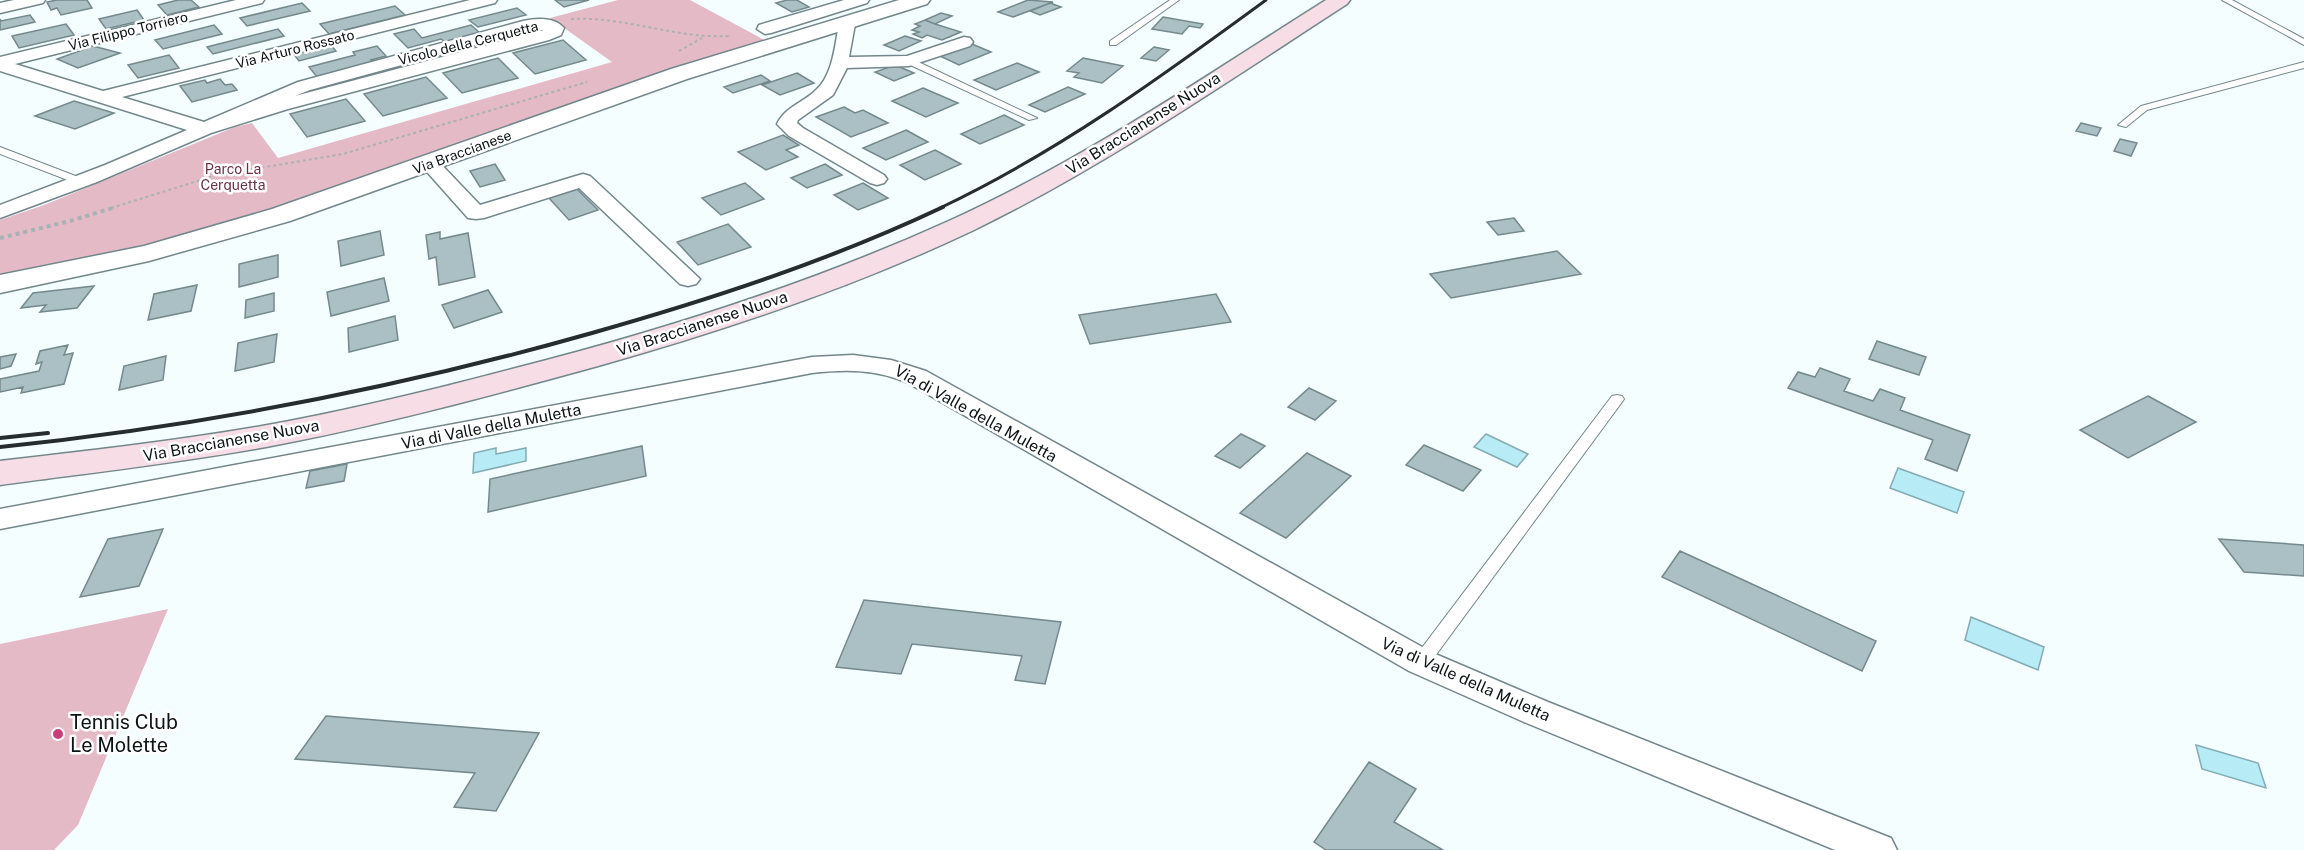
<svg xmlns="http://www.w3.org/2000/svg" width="2304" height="850" viewBox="0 0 2304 850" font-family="'Public Sans',sans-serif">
  <rect width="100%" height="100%" fill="#f4fdff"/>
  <path fill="#e4bac7" d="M618,0H690L768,42L233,226L126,251L0,275V220L44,205L235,127L252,123L278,158L612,62L550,18Z
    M168,609L78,825L54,850H0V644Z"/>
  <path fill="#b7ecf7" stroke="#84abb4" stroke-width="1.5" d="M1486,434L1528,454L1517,467L1474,447Z
    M496,448V454L526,448V461L473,473L474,453Z
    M1898,468L1964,492L1957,513L1890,488Z
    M1971,617L2044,647L2038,670L1965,640Z
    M2196,745L2258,763L2266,788L2202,769Z"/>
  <path fill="#aac0c4" stroke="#74898d" stroke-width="1.5" d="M57,0H87L92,8L61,15L57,8L51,10L47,2Z
    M178,0H191L199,7L167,15L158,5Z
    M555,0H589L564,7Z
    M787,0H797L809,7L792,12L776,3Z
    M1028,0L1053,2L1013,17L998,12Z
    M302,3L310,11L247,26L240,18Z
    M1050,3L1061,7L1040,15L1030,11Z
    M395,6L405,15L329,34L320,24Z
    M517,8L526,15L478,27L469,20Z
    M137,10L144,20L106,29L99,19Z
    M941,13L952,16L935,24L925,20Z
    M30,15L35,22L0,30V19L1,21Z
    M1163,17L1203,24L1200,28L1189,26L1182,34L1152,29Z
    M925,20L935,24L961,32L942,40L927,35L922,38L913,34L919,32L912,30L920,26L915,24Z
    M66,24L74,35L19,48L12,36Z
    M214,25L222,34L163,49L155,40Z
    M471,25L480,33L445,42L441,39L408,48L394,34L414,29L422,38Z
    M278,29L284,36L213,54L207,47Z
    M905,36L921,41L899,51L884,45Z
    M563,40L586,60L535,74L513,53Z
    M329,43L336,51L299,61L292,52Z
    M972,44L991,52L959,65L940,56Z
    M93,46L120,53L78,68L57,59Z
    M377,46L386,56L371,60L373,62L317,77L309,67L355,55L353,52Z
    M1154,47L1169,50L1156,61L1141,58Z
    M169,55L179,68L138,78L128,65Z
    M498,58L518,78L462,93L443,73Z
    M1083,58L1123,66L1102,83L1074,77L1079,73L1067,71Z
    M1017,63L1039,72L996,90L974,80Z
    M895,65L914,73L894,81L875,72Z
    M797,73L814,83L780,95L762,85Z
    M761,75L770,81L733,93L724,87Z
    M426,77L447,98L383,116L364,94Z
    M220,79L225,85L232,84L237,90L192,102L180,86L205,80L207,83Z
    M1068,87L1085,94L1045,112L1029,105Z
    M923,88L958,103L926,117L892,101Z
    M346,99L365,121L307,137L290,114Z
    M74,101L114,113L75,129L35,116Z
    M844,107L855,113L863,110L888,123L851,137L816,117Z
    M1004,115L1024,125L980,144L961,134Z
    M2081,123L2101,128L2097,136L2076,131Z
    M906,130L928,142L886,160L863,148Z
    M783,135L799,145L786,150L798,157L766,170L738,152Z
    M2120,139L2137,143L2131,156L2114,151Z
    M935,150L961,164L925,180L900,165Z
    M495,164L505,180L480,187L470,171Z
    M825,164L842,175L807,188L791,178Z
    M745,183L764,199L721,215L702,198Z
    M863,183L888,198L858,210L834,195Z
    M577,189L598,210L569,220L549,198Z
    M1514,218L1524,231L1498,235L1487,222Z
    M728,224L751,247L698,265L677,242Z
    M380,231L384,255L341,266L338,241Z
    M440,232V239L468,233L475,277L439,285L436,257L429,259L426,235Z
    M1557,251L1581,274L1451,298L1430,274Z
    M278,255V277L239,287V264Z
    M384,278L389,301L331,316L327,292Z
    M197,285L191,311L148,320L154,294Z
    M94,286L77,308L40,312L46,305L21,308L33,293Z
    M488,290L502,312L454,328L442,305Z
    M274,293V311L245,318L246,300Z
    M1216,294L1231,322L1090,344L1079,315Z
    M395,316L398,340L349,352L348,328Z
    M277,334L274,362L235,371L238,343Z
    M1877,341L1926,357L1919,375L1869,359Z
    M68,345L64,355L73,353L64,384L21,393L23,387L0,392V379L39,371L42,362L36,364L40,351Z
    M16,354L11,366L0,369V357Z
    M166,356L163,380L119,390L124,366Z
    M1820,368L1850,379L1844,391L1873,401L1880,389L1905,398L1900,410L1970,435L1957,471L1925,459L1933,440L1788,388L1798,372L1815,377Z
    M1309,388L1336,401L1315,420L1288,407Z
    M2148,396L2196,422L2128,458L2080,430Z
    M1241,434L1265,446L1240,468L1215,456Z
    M1424,445L1481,470L1463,491L1406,465Z
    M642,446L646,476L488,512L490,479Z
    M1307,453L1351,476L1286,538L1240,513Z
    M347,464L344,481L306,488L310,471Z
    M163,529L139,586L80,597L108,539Z
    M2219,539L2304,545V576L2244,572Z
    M1680,551L1876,641L1862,671L1662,577Z
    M864,600L1061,622L1045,684L1015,680L1022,656L912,644L901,674L836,667Z
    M326,716L539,733L496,811L454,807L475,773L295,759Z
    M1369,762L1416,789L1394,822L1443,850H1326L1314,842Z"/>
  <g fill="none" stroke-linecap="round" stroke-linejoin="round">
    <g stroke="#72878b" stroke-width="2">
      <path id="service" d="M1170,0H1179L1116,45H1110V41Z
        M2222,0H2232L2304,39V45Z
        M906,59H912L1037,118L1029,120L906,63Z
        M2304,62V68L2147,110L2126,127L2118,125L2141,106Z
        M0,147L86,180L87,182L82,185L78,184L0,154Z
        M1617,395L1622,396L1624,399L1622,402L1427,667L1421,669L1415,667L1413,662L1415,657L1612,396Z"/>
    </g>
    <g stroke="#72878b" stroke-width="3">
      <path id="minor" d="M14,0H45L43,3L0,13V3Z
        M236,0H264L262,3L15,64L103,91L470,0H497L495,3L122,97L204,122L298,82L523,21C536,18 555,17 564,28L561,35L549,40L288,109L211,133L97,182L0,218V205L105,165L187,130L0,71V57ZM530,30H544L295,96L310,90Z
        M844,0H869L867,3L771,33L765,34L757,29L759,25Z
        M847,19L855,24L849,57L907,56L964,37L970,38L973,42L970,46L909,66L847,68L833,95L798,120L797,123L803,128L884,175L887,179L884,183L877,185L870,183L789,136L777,124C786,106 803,103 816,90C833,75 835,45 839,24Z
        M430,158L437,160L480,205L576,176L583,174L590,176L700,279L696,284L688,286L680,284L579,188L484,218L476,219L468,218L420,164L423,160Z
        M853,355L891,360L926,371L1433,653L1548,702L1891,838L1897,850H1835L1524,722L1409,671L908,383C876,369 846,369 812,373L0,529V509L812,357Z"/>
    </g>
    <g stroke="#72878b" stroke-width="3">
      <path id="tertiary" d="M899,0H930L927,4L687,79L290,221L149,261L0,293V275L144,246L272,209L671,69Z"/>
    </g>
    <g stroke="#72878b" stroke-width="3">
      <path id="secondary" d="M1326,0H1350L1347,4C1225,83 1105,166 974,230C854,287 726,330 598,366C489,396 378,426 266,447C178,463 89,473 0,485V461C87,451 175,441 262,426C346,411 429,391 512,369C662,331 810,284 951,220C1083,160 1204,77 1326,0Z"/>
    </g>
    <path stroke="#a8b1b3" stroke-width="2" stroke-dasharray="3 3" stroke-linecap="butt" d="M571,19C625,16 675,39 729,36
      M679,51L702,38
      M111,208L217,175L343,154L587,82"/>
    <path stroke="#a8b1b3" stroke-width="4" stroke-dasharray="4 4" stroke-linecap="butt" d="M0,238L70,221L116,207"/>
    <use href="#service" fill="#fff" fill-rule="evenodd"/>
    <use href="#minor" fill="#fff" fill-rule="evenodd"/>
    <use href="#tertiary" fill="#fff" fill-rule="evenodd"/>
    <use href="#secondary" fill="#f7dde6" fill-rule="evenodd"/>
    <path stroke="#262d2f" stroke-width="3" d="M940,208C1058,152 1161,77 1266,0"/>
    <path stroke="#262d2f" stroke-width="4" d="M0,438L48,433
      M0,447C201,426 398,388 592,333C712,299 831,260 943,207"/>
  </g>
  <circle fill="#c73e79" stroke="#fff" stroke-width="2" cx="58" cy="734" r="6"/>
  <g text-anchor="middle" stroke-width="5" stroke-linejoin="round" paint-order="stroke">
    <g font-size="14" fill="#0d1416" stroke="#fff">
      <text transform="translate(128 31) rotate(-14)" y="5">Via Filippo Torriero</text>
      <text transform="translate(468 43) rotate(-14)" y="5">Vicolo della Cerquetta</text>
      <text transform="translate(295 49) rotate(-14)" y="5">Via Arturo Rossato</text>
      <text transform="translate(462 152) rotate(-20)" y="5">Via Braccianese</text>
    </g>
    <g font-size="14" fill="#6b3147" stroke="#fff">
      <text x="233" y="174">Parco La<tspan x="233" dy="16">Cerquetta</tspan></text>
    </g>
    <g font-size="16" fill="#0d1416" stroke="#fff">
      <text transform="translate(1143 123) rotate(-32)" y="6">Via Braccianense Nuova</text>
      <text transform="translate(702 323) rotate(-18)" y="6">Via Braccianense Nuova</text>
      <text transform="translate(976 413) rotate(29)" y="6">Via di Valle della Muletta</text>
      <text transform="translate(491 426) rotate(-11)" y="6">Via di Valle della Muletta</text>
      <text transform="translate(231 440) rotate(-10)" y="6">Via Braccianense Nuova</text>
      <text transform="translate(1466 679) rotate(24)" y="6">Via di Valle della Muletta</text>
    </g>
    <g font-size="20" fill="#0d1416" stroke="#fff" text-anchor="start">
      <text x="70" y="729">Tennis Club<tspan x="70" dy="23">Le Molette</tspan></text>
    </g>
  </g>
</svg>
